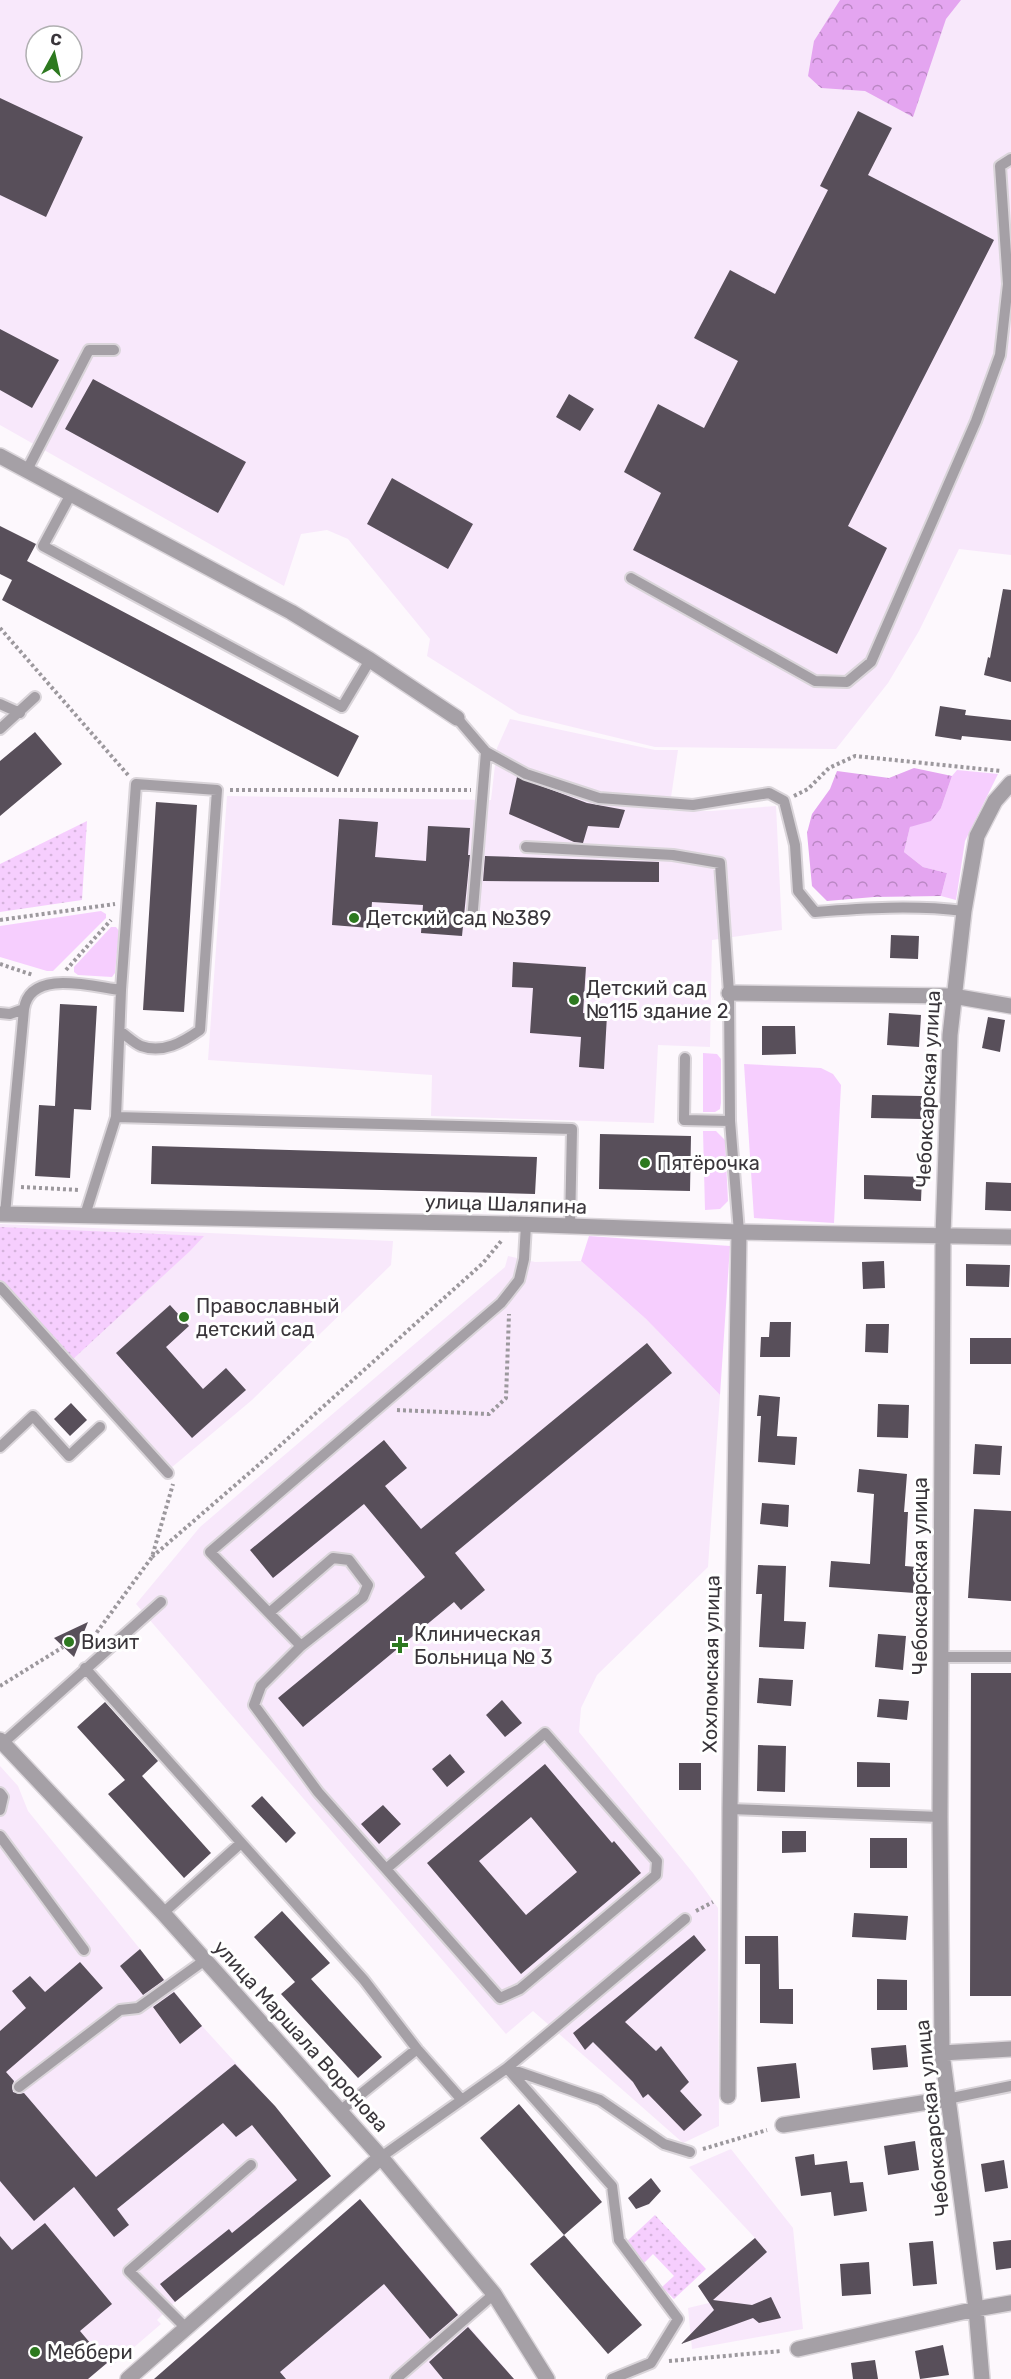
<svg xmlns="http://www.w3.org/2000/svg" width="1011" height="2379" viewBox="0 0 1011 2379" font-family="Rubik,sans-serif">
  <defs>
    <pattern id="forest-crowns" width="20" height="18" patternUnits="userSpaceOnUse" patternTransform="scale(1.5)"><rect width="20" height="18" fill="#e4a5f0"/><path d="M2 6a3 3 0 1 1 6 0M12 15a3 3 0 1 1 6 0" fill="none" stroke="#ba87c4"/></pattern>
    <pattern id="park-dots" width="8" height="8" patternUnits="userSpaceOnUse" patternTransform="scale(1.5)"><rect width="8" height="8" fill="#f6cefe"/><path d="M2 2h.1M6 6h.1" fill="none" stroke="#d4b2db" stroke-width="1.8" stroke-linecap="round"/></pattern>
  </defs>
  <rect width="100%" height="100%" fill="#fdf8fd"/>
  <path fill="#f8e8fb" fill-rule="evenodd" d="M0,0H1011V555L959,549L919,631L888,683L836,749L655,747L519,714L427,656L430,639L348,539L327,530L301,534L284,586L0,425ZM36,36H72V72H36Z
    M510,719L655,750H678L669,811H711L776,806L782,930L712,940L710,1047L658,1045L654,1123L431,1116L432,1075L208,1060L227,796L491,800L497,748Z
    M0,1224L393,1241L391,1265L252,1400L171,1468L0,1283Z
    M508,1256L535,1262L581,1261L646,1319L720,1395L708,1567L597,1675L581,1708L579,1732L693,1873L718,1908L719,2126L683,2143L533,2011L506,2034L136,1604L200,1527L505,1267Z
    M0,1766L18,1786L28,1811L140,1949L120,1966L140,1991L161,1975L202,2026L275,2106L331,2176L175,2302L157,2320L161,2324L111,2367L106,2364L88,2379H0Z
    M731,2149L793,2228L803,2329L692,2349L688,2308L709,2303L698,2286L755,2238L689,2167Z
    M360,2199L514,2379H154Z"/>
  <path fill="#f6cefe" d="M957,770L998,774L965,841L956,900L941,896L947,873L923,867L904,852L910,827L941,808L952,776Z
    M101,911L106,914V918L53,971H47L0,957V926Z
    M111,927H116L119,931L115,973L112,977L78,975L74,972V967Z
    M703,1053L717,1054L721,1059V1103L720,1109L715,1112H703Z
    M744,1064L821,1068L833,1074L841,1085L834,1223L754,1218Z
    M703,1131H716L725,1140L728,1201L720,1209L705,1210Z
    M589,1236L730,1246L720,1395L646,1319L581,1261Z"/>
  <path fill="url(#forest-crowns)" d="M840,0H961L946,19L913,117L865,91L821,88L808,76L814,41Z
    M914,768L952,776L941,808L931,821L910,827L904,852L923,867L947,873L941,896L874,897L827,901L812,886L807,833L812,814L830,789L837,771L889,778Z"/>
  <path fill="url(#park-dots)" d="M87,821L82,900L0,912V864Z
    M0,1227L204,1236L190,1251L72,1360L0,1281Z
    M655,2215L706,2269L674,2299L662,2287L674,2276L653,2254L643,2264L624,2244Z"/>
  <path fill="#584f5a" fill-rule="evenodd" d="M0,98L83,137L46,217L0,195Z
    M858,111L892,128L868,175L994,240L848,526L887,548L837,654L633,550L661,493L624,472L658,404L704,428L738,361L694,338L730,270L775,294L828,190L820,186Z
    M0,329L59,360L32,408L0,390Z
    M93,379L246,462L218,513L65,429Z
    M569,394L594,409L580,431L556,417Z
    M392,478L473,524L448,569L367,524Z
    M0,526L36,544L27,561L359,736L338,777L2,600L12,580L0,574Z
    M1003,589L1011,590V682L984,675L988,657L990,658Z
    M940,706L966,710L965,715L1011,720V741L962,736L961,740L935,736Z
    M35,732L62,764L0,816V761Z
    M517,777L587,803L625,810L619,828L588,826L583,843L574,842L509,814Z
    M156,802L197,805L184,1012L143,1010Z
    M339,819L378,822L375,857L426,861L428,826L470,828L468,855H470L462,936L421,933L423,905L372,902L370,928L332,925Z
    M485,856L659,862V882L483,881Z
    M891,935L919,936L918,959L890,958Z
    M513,962L586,967L583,1013L607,1015L604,1069L579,1067L581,1037L530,1033L533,988L512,987Z
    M60,1004L97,1006L91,1110L74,1109L70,1178L35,1176L39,1105L55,1106Z
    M889,1013L921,1015L919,1047L887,1045Z
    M988,1017L1005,1020L1000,1052L982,1048Z
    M762,1026H795L796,1054L762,1055Z
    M872,1095L922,1096V1119L871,1118Z
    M600,1134L691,1136L690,1191L599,1189Z
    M152,1146L537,1157L535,1194L151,1184Z
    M864,1175L922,1177L921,1201L864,1199Z
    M986,1182L1011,1183V1211L985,1210Z
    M884,1261L885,1288L863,1289L862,1262Z
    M966,1264L1010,1265L1009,1287L966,1286Z
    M170,1305L189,1326L166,1347L203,1389L226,1368L246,1390L192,1438L116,1353Z
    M770,1322H791L790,1357H760L761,1337H769Z
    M866,1324H889L888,1353L865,1352Z
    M970,1338H1011V1364H970Z
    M647,1343L672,1373L455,1553L485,1590L461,1610L454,1602L303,1727L278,1698L425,1577L364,1504L273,1578L250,1550L384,1440L407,1468L385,1486L421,1529Z
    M759,1395L780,1397L777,1436L797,1437L795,1465L758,1462L761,1416H757Z
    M71,1403L87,1420L70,1436L54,1419Z
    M878,1404L909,1405L908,1438L877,1437Z
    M975,1444L1002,1446L1000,1475L973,1474Z
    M859,1469L907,1474L904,1512H908L905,1566L917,1567L915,1593L829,1587L831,1561L870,1564L874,1494L857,1492Z
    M762,1503L789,1505L788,1527L760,1524Z
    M974,1509L1011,1511V1601L968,1598Z
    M758,1565L786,1566L784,1621L806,1622L804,1649L759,1647L762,1594H756Z
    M88,1622L74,1657L54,1638Z
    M878,1634L906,1636L903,1670L875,1667Z
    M971,1673H1011V1996H970Z
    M759,1678L793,1680L791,1706L757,1703Z
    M879,1699L909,1701L907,1720L877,1717Z
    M502,1700L522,1723L505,1737L486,1715Z
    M105,1702L158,1761L142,1776L211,1853L184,1878L108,1794L125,1780L77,1727Z
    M758,1745L786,1746L785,1792L757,1791Z
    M450,1754L465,1772L447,1787L432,1769Z
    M857,1762L890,1763V1787H857Z
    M679,1763H701V1790H679Z
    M545,1764L612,1843L614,1841L641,1873L521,1974L427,1863ZM531,1817L577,1872L526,1915L479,1861Z
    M262,1796L296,1833L286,1843L251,1806Z
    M383,1805L401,1824L379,1844L361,1824Z
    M782,1831H806V1852L782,1853Z
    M870,1838H907V1868H870Z
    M282,1911L330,1963L311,1979L382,2057L358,2078L281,1994L295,1982L254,1937Z
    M854,1913L908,1916L906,1940L852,1937Z
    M694,1935L706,1950L625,2022L656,2051L661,2046L689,2082L680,2091L702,2115L684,2131L648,2094L643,2098L633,2082L593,2042L585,2050L573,2033Z
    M745,1936H778L779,1989H793V2024L760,2023V1964H745Z
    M140,1949L164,1980L143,1995L120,1966Z
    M80,1962L103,1988L6,2072L14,2081L12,2087L13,2092L19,2094L24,2093L96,2177L235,2064L275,2106L331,2176L175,2302L160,2284L229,2229L232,2233L297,2180L252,2125L236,2137L223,2123L117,2209L129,2225L114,2237L74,2187L34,2221L0,2181V2031L26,2008L12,1991L30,1976L45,1992Z
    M877,1979L907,1980V2010H877Z
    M174,1992L202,2026L180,2044L153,2007Z
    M906,2045L908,2067L873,2070L871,2048Z
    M796,2063L800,2098L761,2102L757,2067Z
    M519,2104L602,2202L564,2235L480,2138Z
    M915,2141L919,2170L888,2175L884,2146Z
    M814,2154L815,2165L847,2161L850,2183L863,2182L867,2211L834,2216L831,2192L801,2196L795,2157Z
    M1004,2160L1008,2188L985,2192L981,2164Z
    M651,2178L661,2191L649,2204L636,2209L628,2198Z
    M360,2199L458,2315L430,2339L384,2284L280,2372L286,2379H154Z
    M45,2223L112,2304L80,2331L107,2363L88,2379H0V2236L12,2250Z
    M564,2235L642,2325L608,2354L530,2264Z
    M755,2238L767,2252L713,2300L752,2305L771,2297L781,2318L759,2323L753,2318L681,2344L714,2310L698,2286Z
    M1011,2240V2268L996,2270L993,2242Z
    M933,2241L937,2284L913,2286L909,2243Z
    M869,2262L871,2294L842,2296L840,2264Z
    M468,2327L514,2379H443L429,2362Z
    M943,2345L949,2375L920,2379L915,2351Z
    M875,2360L878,2379H853L851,2363Z"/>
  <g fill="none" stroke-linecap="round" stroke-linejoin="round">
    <g stroke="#dad5da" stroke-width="14">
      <path id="lane" d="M27,470L89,350H114
        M71,494L43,546L342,707L370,660
        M631,578L815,681L847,682L871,662L976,421L1000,355L1008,284L1000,166L1011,159
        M0,704L20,713
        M457,718L486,752L526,774L599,798L693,805L769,793L784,801L795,845L798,891L815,912C865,908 914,905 964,911
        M0,729L35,697
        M526,847L673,855L720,863L729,993L730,1121L684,1120L685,1058
        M472,921L486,752
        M24,1009C30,968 93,987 121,990
        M0,1013L10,1014L24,1009L5,1214
        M116,1117L121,990L136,784L217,790L200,1030C183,1042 163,1054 141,1046C134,1043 127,1036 121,1032
        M730,1121L739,1232
        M85,1215L116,1117L572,1129L570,1227
        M0,1287L168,1473
        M0,1447L33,1416L69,1456L100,1427
        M269,1613L333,1558L349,1560L368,1585L363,1597L301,1646
        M940,1657H1011
        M85,1668L364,1980L417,2049L461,2099
        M3,1743L161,1602
        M0,1793L3,1797L0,1810
        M730,1809L940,1817
        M0,1836L84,1950
        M386,1869L545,1733L657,1861L656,1875L520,1989L500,1998L318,1792L254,1705L261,1686L301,1646L210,1552L501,1303L519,1280L524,1259L526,1225
        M163,1913L241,1843
        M19,2087L120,2010L138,2008L205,1960
        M947,2099L1011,2086
        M340,2111L417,2049
        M381,2157L507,2068L685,1919
        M186,2328L129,2271L251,2165
        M396,2379L494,2294
        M612,2379L651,2363L678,2319L619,2240L612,2186L507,2068L600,2100L664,2144L690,2152"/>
    </g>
    <g stroke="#dad5da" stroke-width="18">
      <path id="street" d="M0,456L291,612L370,660L457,718
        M729,993L953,996L1011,1006
        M0,1214L515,1224L739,1232L1011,1237
        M0,1740L163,1913L381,2157L494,2294L547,2379
        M942,2053L1011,2049
        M728,2096L730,1809L739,1232
        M783,2125L947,2099
        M798,2349L976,2309L1011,2303
        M128,2379L381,2157
        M982,2379L976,2309L942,2053L940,1817L943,1235L950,1035L964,911L977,836L995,801L1011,783"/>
    </g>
    <path stroke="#9c989d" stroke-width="4" stroke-dasharray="3 3" stroke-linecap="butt" d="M0,628L128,775
      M230,790H471
      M794,796L808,789L829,768L855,756L1001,771
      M0,920L115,904
      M0,964L33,975
      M66,970L111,920
      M21,1187L80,1190
      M397,1410L489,1414L506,1398L509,1314
      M152,1557L255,1468L483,1263L502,1240
      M88,1648L89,1643L152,1557L173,1484
      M0,1686L63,1647
      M696,1911L713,1902
      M703,2149L767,2130
      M669,2361L781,2351"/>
    <use href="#lane" stroke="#a5a0a6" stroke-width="10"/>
    <use href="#street" stroke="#a5a0a6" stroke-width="15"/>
  </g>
  <g fill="#2d791f" stroke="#fff" stroke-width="2">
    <circle cx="354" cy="918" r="6"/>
    <circle cx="574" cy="1000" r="6"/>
    <circle cx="645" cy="1163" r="6"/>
    <circle cx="184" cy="1317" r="6"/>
    <circle cx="69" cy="1642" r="6"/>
    <path d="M397 1636h6v6h6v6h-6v6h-6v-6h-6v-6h6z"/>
    <circle cx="35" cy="2352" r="6"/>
  </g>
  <g text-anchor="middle" stroke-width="6" stroke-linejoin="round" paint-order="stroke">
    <g font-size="20" fill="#3a363b" stroke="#fff" text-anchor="start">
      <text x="366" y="925">Детский сад №389</text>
      <text x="586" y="995">Детский сад<tspan x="586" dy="23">№115 здание 2</tspan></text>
      <text x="657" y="1170">Пятёрочка</text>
      <text x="196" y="1313">Православный<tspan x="196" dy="23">детский сад</tspan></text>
      <text x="414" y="1641">Клиническая<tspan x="414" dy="23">Больница № 3</tspan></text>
      <text x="81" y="1649">Визит</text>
      <text x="47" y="2359">Меббери</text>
    </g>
    <g font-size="20" fill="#3a363b" stroke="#fff">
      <text transform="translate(928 1089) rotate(-87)" y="7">Чебоксарская улица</text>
      <text transform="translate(506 1204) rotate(2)" y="7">улица Шаляпина</text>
      <text transform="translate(920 1576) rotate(-90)" y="7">Чебоксарская улица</text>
      <text transform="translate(711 1664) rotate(-89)" y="7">Хохломская улица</text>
      <text transform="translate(301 2036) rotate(48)" y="7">улица Маршала Воронова</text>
      <text transform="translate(932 2118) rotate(-96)" y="7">Чебоксарская улица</text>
    </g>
  </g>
  <g transform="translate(54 54) rotate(8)"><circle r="28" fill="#ffffff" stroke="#b0afb1" stroke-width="1.5"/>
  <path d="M0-4.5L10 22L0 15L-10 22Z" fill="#2d791f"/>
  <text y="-9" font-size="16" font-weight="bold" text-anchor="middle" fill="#3a363b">С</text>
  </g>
</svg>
